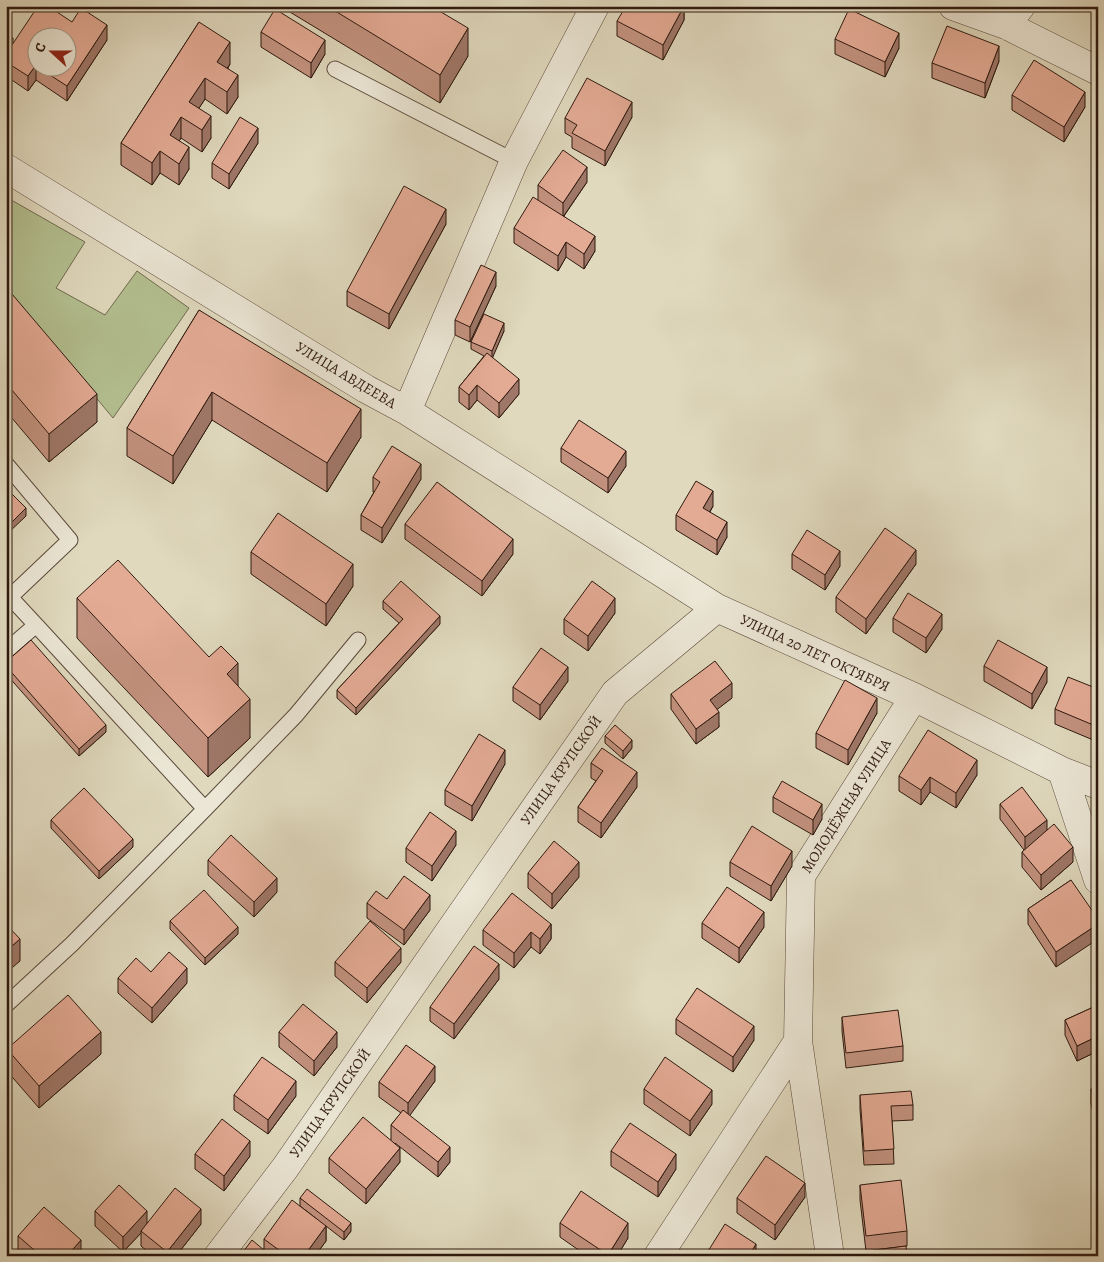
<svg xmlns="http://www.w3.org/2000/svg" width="1104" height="1262" viewBox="0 0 1104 1262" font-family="Alegreya,serif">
  <rect width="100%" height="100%" fill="#e0d9be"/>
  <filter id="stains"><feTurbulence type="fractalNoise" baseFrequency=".004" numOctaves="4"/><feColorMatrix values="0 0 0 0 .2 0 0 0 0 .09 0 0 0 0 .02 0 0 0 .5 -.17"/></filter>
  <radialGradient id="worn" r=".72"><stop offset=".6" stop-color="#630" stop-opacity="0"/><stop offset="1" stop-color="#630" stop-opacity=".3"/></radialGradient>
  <path fill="#b3bf90" stroke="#706c50" d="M6,197L85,242L56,288L105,315L137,271L189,308L113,418L6,290Z"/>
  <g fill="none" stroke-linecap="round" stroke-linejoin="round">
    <g stroke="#5a493b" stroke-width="17">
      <path id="lane" d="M335,69L514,161
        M6,464L70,540L10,597L36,625L6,651
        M205,809L296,715L358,640
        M6,1005L72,944L205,809L36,625"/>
    </g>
    <g stroke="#5a493b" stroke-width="29">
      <path id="street" d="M953,6L1006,25L1098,71
        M1006,25L1021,6
        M6,168L366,389L407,411L717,608L914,697L1062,771L1098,785
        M407,411L514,161L595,6
        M1062,771L1098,880
        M798,1041L830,1256
        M218,1256L285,1168L615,693L717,608
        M658,1256L798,1041L801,876L914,697"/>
    </g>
    <use href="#lane" stroke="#ebe6d5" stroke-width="15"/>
    <use href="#street" stroke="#ebe6d5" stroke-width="28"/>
  </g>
  <path fill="#c3927f" stroke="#2e190f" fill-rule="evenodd" d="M280,6H431L468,56L440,103Z
    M684,6V20L663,60L617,36V21Z
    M72,22L107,40L67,101L36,80L28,91L6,76V34L13,44ZM38,38L68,68H38Z
    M199,22L230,64L228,68L238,97L227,114L205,99L199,108L211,138L202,152L181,138L179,141L189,169L179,185L160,173L152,185L121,165V143Z
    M261,32L325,54L311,78L261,47Z
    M835,39L899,48L885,77L835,54Z
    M999,61L985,98L932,78V63Z
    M1012,95L1085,107L1064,142L1012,110Z
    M632,117L605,166L572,148V137L565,133V118Z
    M258,143L229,189L212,178V163Z
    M587,182L564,216L595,251L584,269L566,257L558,271L514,243V228L538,200V185Z
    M446,224L389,329L347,306V291Z
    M496,286L470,342L455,335V320Z
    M6,287L97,422L49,462L6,411Z
    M199,310L361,437L327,492L212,420L173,484L127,456V428Z
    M504,331L492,357L519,394L499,418L477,400L469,410L459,402V387L484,356L471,349V342Z
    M561,448L626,466L608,493L561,462Z
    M373,477L421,479L382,543L361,530V515L374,492H373Z
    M713,506L710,512L727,537L717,555L676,530V515Z
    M405,524L513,554L482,596L405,539Z
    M251,552L353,586L326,626L251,574Z
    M792,554L840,566L825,590L792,569Z
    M916,564L866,634L836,612V597Z
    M77,598L209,657L238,686L250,738L208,777L77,638Z
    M383,601L440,624L356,715L337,698V690L399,623L383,609Z
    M615,613L588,651L564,634V619Z
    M893,618L942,629L926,653L893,632Z
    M6,662L106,732L79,756L6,674Z
    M984,666L1047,682L1032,709L984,681Z
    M568,681L540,720L513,701V687Z
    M1098,689V742L1055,724V709Z
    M671,694L732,698L717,709L719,727L696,744L671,709Z
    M877,713L848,765L816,748V733Z
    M605,736L632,748L623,759L605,743Z
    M591,763L637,787L601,838L578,822V807L596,781L591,778Z
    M505,764L472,821L445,805V790Z
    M977,775L956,808L930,792L921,805L899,791V776Z
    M773,797L822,819L813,835L773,812Z
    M1000,804L1047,829L1073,862L1041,890L1022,867V852L1024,850L1000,819Z
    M51,820L133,847L99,879L51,828Z
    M456,845L432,881L406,862V848Z
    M208,860L277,892L254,917L208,875Z
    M730,862L792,866L771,901L730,876Z
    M528,873L579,877L552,909L528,888Z
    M1071,880L1056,967L1028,924V909Z
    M387,899L430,910L404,945L367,918V903Z
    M170,921L238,934L205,965L170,929Z
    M702,923L764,927L739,963L702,938Z
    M551,924V939L540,954L531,947L514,968L483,945V930Z
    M335,962H401L367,1003L335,976Z
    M151,972L187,983L152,1023L118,993V978Z
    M499,979L454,1039L430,1021V1007Z
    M1098,1005V1051L1077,1061L1065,1035V1020Z
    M842,1017L903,1046V1061L846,1068L842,1031Z
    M676,1019L754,1040L733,1072L676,1034Z
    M279,1032L337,1047L314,1076L279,1047Z
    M7,1049L101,1054L39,1108L7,1071Z
    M435,1081L409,1115L450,1162L438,1177L395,1143L400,1162L366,1204L329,1173V1158L391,1140V1125L401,1113L379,1097V1082Z
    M1098,1088V1134L1091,1104V1089Z
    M644,1089L712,1104L690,1136L644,1104Z
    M234,1095L296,1096L268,1134L234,1110Z
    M860,1095L913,1105V1120L892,1121L894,1164L864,1165L860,1109Z
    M1098,1141V1168L1094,1157V1142Z
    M611,1151L676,1169L658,1197L611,1166Z
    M195,1154L250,1156L224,1191L195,1169Z
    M860,1185L907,1231V1246L866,1251L860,1200Z
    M805,1197L775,1240L737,1213V1198Z
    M300,1198L351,1231L344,1240L326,1226V1241L315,1256H240L264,1250V1239L318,1220L300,1206Z
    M95,1211L147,1223L201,1224L176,1256H153L141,1246V1233L123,1252L95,1226Z
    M560,1223L628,1238L617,1256H587L560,1237Z
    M18,1236L81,1254L80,1256H24L18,1251Z"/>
  <path fill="#9f7768" stroke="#2e190f" d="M684,6V20L663,60V45Z
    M107,25V40L67,101V86Z
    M468,28V56L440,103V75Z
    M899,33V48L885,77V62Z
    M13,38V53L6,62V49Z
    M325,40V54L311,78V63Z
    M230,42V64L217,83V62Z
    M999,46V61L985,98V83Z
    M36,65V80L28,91V76Z
    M238,75V97L227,114V92Z
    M205,78V99L190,122L189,102Z
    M1085,92V107L1064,142V127Z
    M632,102V117L605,166V151Z
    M211,116V138L202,152V130Z
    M181,117V138L170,156V135Z
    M258,128V143L229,189V174Z
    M189,147V169L179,185V164Z
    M160,151V173L152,185V163Z
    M587,167V182L563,217V203Z
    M446,209V224L389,329V314Z
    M595,236V251L584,269V254Z
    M566,242V257L558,271V256Z
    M496,272V286L470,342V327Z
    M504,323V331L492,359V351Z
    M519,379V394L499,418V403Z
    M477,385V400L469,410V395Z
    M212,392V420L173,484V456Z
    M97,394V422L49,462V434Z
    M361,409V437L327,492V463Z
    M626,451V466L608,493V478Z
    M421,464V479L382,543V528Z
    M713,491V506L703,523V508Z
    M26,508V516L6,535V528Z
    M727,522V537L717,555V540Z
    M513,539V554L482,596V581Z
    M8,550V557L6,559V551Z
    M916,550V564L866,634V619Z
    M840,551V566L825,590V575Z
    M353,564V586L326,626V604Z
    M615,598V613L588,651V636Z
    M942,614V629L926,653V638Z
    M440,616V624L356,715V708Z
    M8,629V636L6,637V630Z
    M238,663V703L227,674Z
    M568,667V681L540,720V705Z
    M1047,667V682L1032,709V694Z
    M732,683V698L710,715V700Z
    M877,698V713L848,765V750Z
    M250,699V738L208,777V738Z
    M719,712V727L696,744V729Z
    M106,725V732L79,756V749Z
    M632,740V748L623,759V751Z
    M505,750V764L472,821V806Z
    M977,760V775L956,808V793Z
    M637,772V787L601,838V823Z
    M930,777V792L921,805V790Z
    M822,804V819L813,835V820Z
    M1047,820V835L1025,852V837Z
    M456,831V845L432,881V866Z
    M133,839V847L99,879V871Z
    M1073,847V862L1041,890V875Z
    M792,851V866L771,901V886Z
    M579,862V877L552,909V894Z
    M277,878V892L254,917V902Z
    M430,895V910L404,945V930Z
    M764,912V927L739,963V948Z
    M551,924V939L540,954V939Z
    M1098,924V939L1056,967V952Z
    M238,927V934L205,965V958Z
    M531,932V947L514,968V953Z
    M20,939V961L6,973V951Z
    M401,948V962L367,1003V988Z
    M499,964V979L454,1039V1024Z
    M187,968V983L152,1023V1008Z
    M754,1026V1040L733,1072V1057Z
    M101,1032V1054L39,1108V1086Z
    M337,1032V1047L314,1076V1061Z
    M1098,1036V1051L1077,1061V1046Z
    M435,1066V1081L408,1118V1103Z
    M296,1081V1096L268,1134V1120Z
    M712,1090V1104L690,1136V1121Z
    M250,1141V1156L224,1191V1176Z
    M450,1147V1162L438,1177V1162Z
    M400,1148V1162L366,1204V1189Z
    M676,1154V1169L658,1197V1182Z
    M805,1183V1197L775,1240V1225Z
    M201,1209V1224L176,1256H167V1252Z
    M147,1211V1226L141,1231V1233L123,1252V1237Z
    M351,1223V1231L344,1240V1232Z
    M628,1223V1238L617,1256H608V1255Z
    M326,1226V1241L315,1256H304Z
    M81,1240V1254L80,1256H67Z
    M756,1244V1256H749Z"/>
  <path fill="#e3aa94" stroke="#2e190f" d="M38,6H48L72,22L81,8L107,25L67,86L39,68H68V38H38V66L36,65L28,76L6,62V54Z
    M327,6H431L468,28L440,75Z
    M626,6H684L663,45L617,21Z
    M275,9L325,40L311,63L261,32Z
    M849,9L899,33L885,62L835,39Z
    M199,22L230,42L217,62L238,75L227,92L205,78L189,102L211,116L202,130L181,117L170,135L189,147L179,164L160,151L152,163L121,143Z
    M947,26L999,46L985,83L932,63Z
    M6,34L13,38L6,49Z
    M1034,60L1085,92L1064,127L1012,95Z
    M587,78L632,102L605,151L572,133L577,125L565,118Z
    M240,117L258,128L229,174L212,163Z
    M563,150L587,167L563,203L538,185Z
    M404,186L446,209L389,314L347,291Z
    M533,197L595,236L584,254L566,242L558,256L514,228Z
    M481,265L496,272L470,327L455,320Z
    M6,287L97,394L49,434L6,383Z
    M199,310L361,409L327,463L212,392L173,456L127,428Z
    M484,314L504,323L492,351L471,342Z
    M487,353L519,379L499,403L477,385L469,395L459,387Z
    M579,420L626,451L608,478L561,448Z
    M392,446L421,464L382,528L361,515L380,482L373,477Z
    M696,481L713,491L703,508L727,522L717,540L676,515Z
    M437,482L513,539L482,581L405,524Z
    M6,488L26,508L6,528Z
    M278,513L353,564L326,604L251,552Z
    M885,528L916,550L866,619L836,597Z
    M807,530L840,551L825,575L792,554Z
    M118,560L209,657L221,646L238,663L227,674L250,699L208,738L77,598Z
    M401,581L440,616L356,708L337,690L403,619L383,601Z
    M592,581L615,598L588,636L564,619Z
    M908,593L942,614L926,638L893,618Z
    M31,640L106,725L79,749L6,666V662Z
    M998,640L1047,667L1032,694L984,666Z
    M541,648L568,667L540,705L513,687Z
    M715,661L732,683L710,700L719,712L696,729L671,694Z
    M1068,677L1098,689V727L1055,709Z
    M845,680L877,698L848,750L816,733Z
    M615,725L632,740L623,751L605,736Z
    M928,730L977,760L956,793L930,777L921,790L899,776Z
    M479,734L505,750L472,806L445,790Z
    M602,748L637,772L601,823L578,807L603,771L591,763Z
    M782,781L822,804L813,820L773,797Z
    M1022,787L1047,820L1025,837L1000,804Z
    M84,788L133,839L99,871L51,820Z
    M430,812L456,831L432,866L406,848Z
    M1054,824L1073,847L1041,875L1022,852Z
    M752,826L792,851L771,886L730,862Z
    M231,835L277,878L254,902L208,860Z
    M554,841L579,862L552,894L528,873Z
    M404,876L430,895L404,930L367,903L376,891L387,899Z
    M1071,880L1098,919V924L1056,952L1028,909Z
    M727,887L764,912L739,948L702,923Z
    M204,890L238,927L205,958L170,921Z
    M512,893L551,924L540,939L531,932L514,953L483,930Z
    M370,921L401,948L367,988L335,962Z
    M6,924L20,939L6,951Z
    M474,946L499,964L454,1024L430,1007Z
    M169,952L187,968L152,1008L118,978L136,958L151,972Z
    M697,988L754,1026L733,1057L676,1019Z
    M68,995L101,1032L39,1086L7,1049Z
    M303,1004L337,1032L314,1061L279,1032Z
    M1098,1005V1036L1077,1046L1065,1020Z
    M898,1010L903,1046L846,1053L842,1017Z
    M406,1045L435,1066L408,1103L379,1082Z
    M262,1057L296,1081L268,1120L234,1095Z
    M665,1057L712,1090L690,1121L644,1089Z
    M1098,1088V1119L1091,1089Z
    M911,1091L913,1105L891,1106L894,1149L864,1151L860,1095Z
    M403,1110L450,1147L438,1162L391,1125Z
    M363,1117L400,1148L366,1189L329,1158Z
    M222,1119L250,1141L224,1176L195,1154Z
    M630,1123L676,1154L658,1182L611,1151Z
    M1098,1141V1154L1094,1142Z
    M766,1156L805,1183L775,1225L737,1198Z
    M901,1180L907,1231L866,1236L860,1185Z
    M119,1185L147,1211L123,1237L95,1211Z
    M175,1188L201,1209L167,1252L141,1231Z
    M307,1189L351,1223L344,1232L300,1198Z
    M581,1191L628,1223L608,1255L560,1223Z
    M292,1200L326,1226L304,1256H287L264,1239Z
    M44,1207L81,1240L67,1256H41L18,1236Z
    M725,1224L756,1244L749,1256H705Z
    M252,1240L271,1256H240Z
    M906,1246L907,1256H874V1250Z"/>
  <g text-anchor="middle" stroke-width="4.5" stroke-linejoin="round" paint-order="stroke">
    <g font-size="15" fill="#2e190f" stroke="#ebe6d5">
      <text transform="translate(346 375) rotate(31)" y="5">УЛИЦА АВДЕЕВА</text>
      <text transform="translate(815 653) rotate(25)" y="5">УЛИЦА 20 ЛЕТ ОКТЯБРЯ</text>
      <text transform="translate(561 770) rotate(-55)" y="5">УЛИЦА КРУПСКОЙ</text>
      <text transform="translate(846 806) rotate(-58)" y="5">МОЛОДЁЖНАЯ УЛИЦА</text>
      <text transform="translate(330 1103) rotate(-55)" y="5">УЛИЦА КРУПСКОЙ</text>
    </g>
  </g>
  <rect width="1104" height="1262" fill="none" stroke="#e0d9be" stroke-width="25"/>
  <rect x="8" y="8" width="1089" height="1247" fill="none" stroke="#2e190f" stroke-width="2.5"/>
  <rect x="12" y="12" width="1079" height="1237" fill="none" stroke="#2e190f"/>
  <g transform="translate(52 52) rotate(291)"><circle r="24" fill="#ebe6d5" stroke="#9f9486"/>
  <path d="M0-4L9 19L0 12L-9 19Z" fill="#8f2418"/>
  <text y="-8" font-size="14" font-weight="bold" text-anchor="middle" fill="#2e190f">С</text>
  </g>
  <rect width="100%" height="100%" filter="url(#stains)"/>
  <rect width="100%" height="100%" fill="url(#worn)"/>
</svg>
